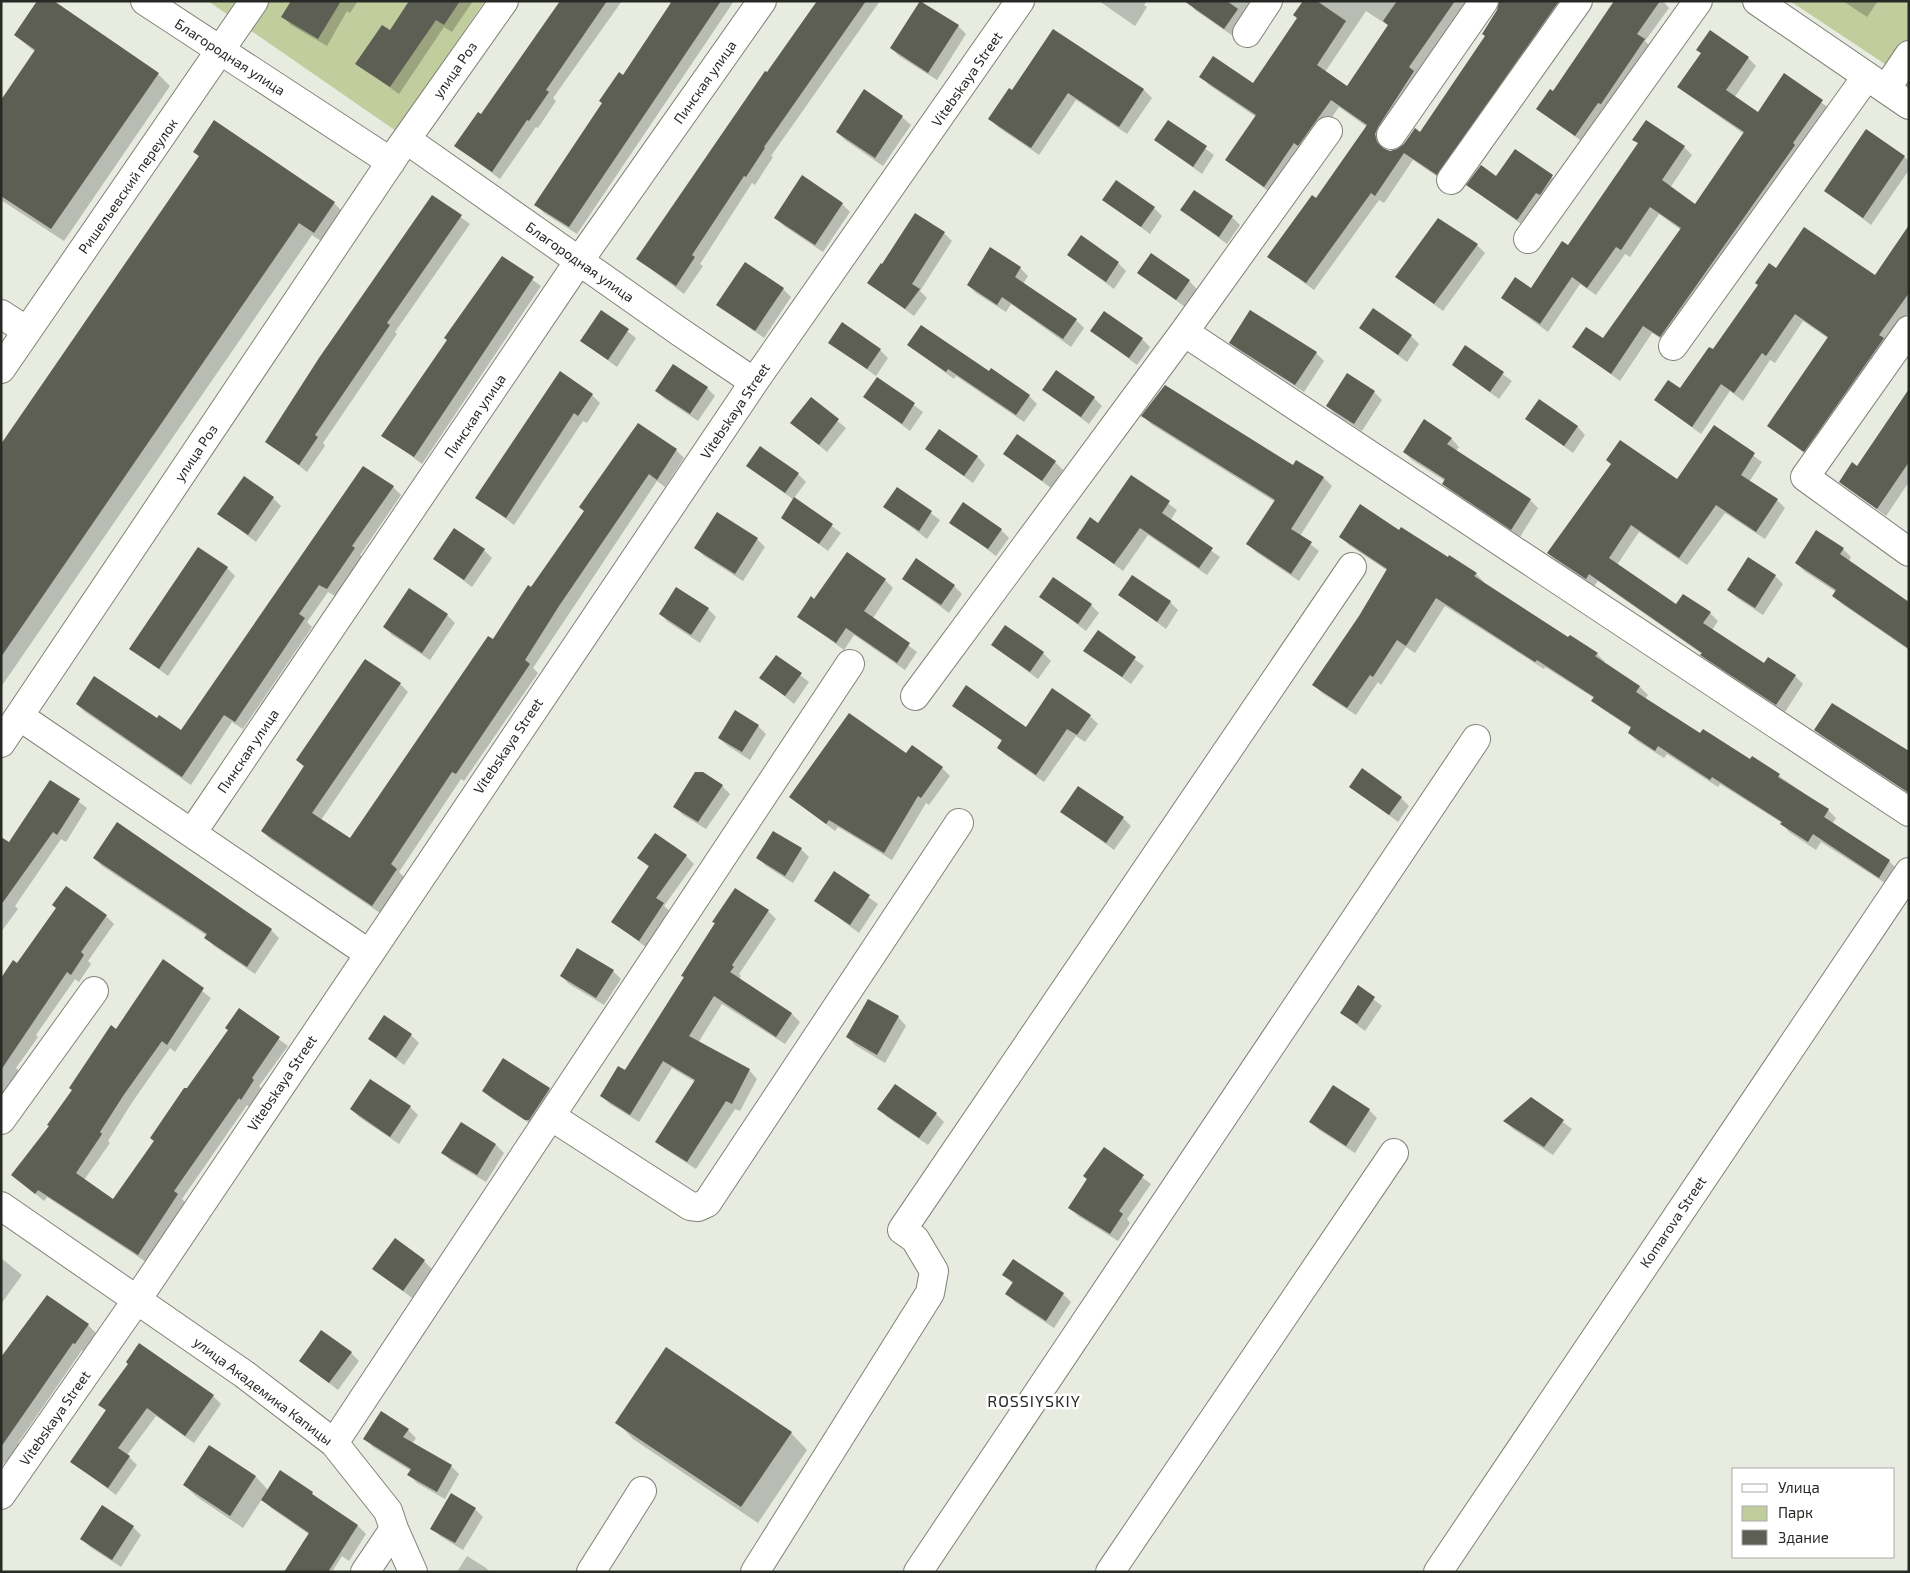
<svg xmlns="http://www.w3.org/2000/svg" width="1910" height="1573" viewBox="0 0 1910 1573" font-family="'Exo 2',sans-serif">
  <rect width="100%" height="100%" fill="#e8ebdf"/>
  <path fill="#c2cd9e" d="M208,1H485L396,131Z
    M1790,1H1909V80Z"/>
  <path fill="#0003" fill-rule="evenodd" d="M293,1H358L350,13L347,11L327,46L291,25L283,17Z
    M411,1H473L452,32L444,27L399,94L357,64L390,32Z
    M561,1H622L553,98L556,101L538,128L536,127L500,179L456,146L481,116Z
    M669,1H734L577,234L544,213L536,205L671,4Z
    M819,1H880L771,156L773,157L755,185L752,183L700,264L703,266L684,294L638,259Z
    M1099,1H1147L1144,5L1147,7L1135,26Z
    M1188,1H1263L1256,2L1233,36L1195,10Z
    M1304,1H1396L1406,8L1411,1H1478L1383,142L1384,150L1389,152L1398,150L1415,130L1420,134L1510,1H1572L1445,182L1413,160L1384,203L1379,200L1314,290L1269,257L1316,200L1367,127L1339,107L1307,153L1272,194L1227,160L1256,117L1209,85L1201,76L1253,85L1298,18ZM1366,11L1389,26L1348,88L1325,72Z
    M1616,1H1663L1669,8L1645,41L1652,48L1584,143L1538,109L1553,93Z
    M1843,1H1878L1867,17Z
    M921,2L958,26L966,34L937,80L899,56L891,48Z
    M1053,31L1144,90L1152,98L1127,134L1076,100L1039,155L998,127L990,119L1012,91Z
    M15,35L158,74L170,86L64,241L1,200V103L35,52Z
    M1698,50L1748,58L1756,66L1734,98L1758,114L1785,75L1830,109L1669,344L1652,333L1620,381L1574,347L1603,340L1681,230L1659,214L1630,257L1625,254L1596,295L1580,284L1548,332L1502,298L1531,290L1568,247L1639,144L1634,139L1684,147L1692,155L1670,188L1696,206L1744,134L1687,94L1679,86L1702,54Z
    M902,117L911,125L883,166L845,140L837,132Z
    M1168,121L1214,155L1202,174L1156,140Z
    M214,122L334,203L347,216L327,245L312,235L1,687V446L200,157Z
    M1515,150L1561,184L1525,227L1468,185L1496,178Z
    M1904,157L1909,161V170L1871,225L1826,191Z
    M432,196L470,224L395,332L397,334L323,443L325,446L307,472L267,441Z
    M1104,200L1154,208L1162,216L1150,234Z
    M842,204L850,212L823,252L784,226L776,218Z
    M1181,210L1232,217L1240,225L1227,244Z
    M1909,227V312L1812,459L1769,426L1829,339L1803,321L1775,363L1770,360L1743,401L1730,391L1701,434L1655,400L1681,390L1777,269L1875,276Z
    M944,233L952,241L920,291L927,298L914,316L868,282L883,265Z
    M1477,245L1485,253L1443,311L1397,277Z
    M1068,255L1118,263L1126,271L1114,289Z
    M503,258L541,286L422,464L383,435Z
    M1020,268L1028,276L1023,284L1076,320L1084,328L1071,347L1011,304L1006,312L976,293L968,285Z
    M1139,273L1189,281L1197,289L1185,307Z
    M783,289L791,297L764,338L718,305Z
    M602,312L636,338L617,367L581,341Z
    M1361,328L1411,336L1419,344L1407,362Z
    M1092,331L1142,339L1150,347L1137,365Z
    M1231,342L1316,353L1324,361L1304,392L1239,351Z
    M830,343L880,350L888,358L876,376Z
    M908,345L989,373L1029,396L1037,404L1024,422L956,376L954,379Z
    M1466,347L1512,381L1499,399L1453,365Z
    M1348,375L1374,392L1382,400L1362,431L1335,414L1327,406Z
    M877,378L923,412L910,431L865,397Z
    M707,388L715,396L698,421L665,399L657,391Z
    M1909,389V482L1886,516L1840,482L1857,468Z
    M1043,390L1094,398L1102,406L1089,424Z
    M592,395L600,403L587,423L583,421L514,525L476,497Z
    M811,399L846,428L827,452L792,423Z
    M1143,416L1293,467L1297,461L1324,478L1332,486L1300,536L1319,551L1299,581L1256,552L1248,544L1275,502L1151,424Z
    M1527,419L1577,426L1585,435L1573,453Z
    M638,425L676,450L684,458L665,487L657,481L533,668L538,673L464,781L461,779L399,872L405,878L380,913L270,839L262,831L305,768L298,760L400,684L408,692L321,820L350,840L532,589L585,512Z
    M1714,427L1762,462L1749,482L1777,500L1785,508L1765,539L1725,513L1687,565L1639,532L1617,565L1677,606L1710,613L1718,621L1712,630L1765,665L1795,676L1803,684L1785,712L1710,663L1702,654L1598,581L1594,586L1556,561L1548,553L1677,481Z
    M1451,438L1459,447L1456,451L1530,500L1538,508L1520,537L1452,492L1443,484L1445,481L1412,460L1404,452Z
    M927,449L977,456L985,465L973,483Z
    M1005,454L1055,462L1063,470L1051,488Z
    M747,466L798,474L806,482L794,498L841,533L828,551L782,517L794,500Z
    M1131,477L1177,510L1170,521L1220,557L1207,575L1148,535L1123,571L1077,537L1098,524Z
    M393,487L401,495L360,555L362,557L335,596L328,592L307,622L312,627L243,729L232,722L191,785L85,712L77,704L157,720L182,732Z
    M898,489L940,520L927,539L885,507Z
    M273,498L281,506L256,542L219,514Z
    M951,522L1001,530L1009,538L996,556Z
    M1400,532L1476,574L1484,582L1483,583L1569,639L1597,654L1605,662L1604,663L1640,687L1648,695L1645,699L1700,735L1751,761L1753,758L1828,810L1836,818L1832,824L1889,861L1897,869L1888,885L1821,842L1816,850L1789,832L1782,823L1720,784L1718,787L1667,754L1664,758L1637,741L1629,733L1632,729L1601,708L1593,700L1594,698L1545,667L1544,669L1445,606L1415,653L1406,647L1381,685L1378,682L1356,715L1322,693L1314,685L1360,617L1388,571L1349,545L1341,537Z
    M757,539L765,547L743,581L704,556L696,548Z
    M1843,549L1851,557L1849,561L1909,604V650L1842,604L1833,596L1836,592L1804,571L1796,563Z
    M484,550L492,558L472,587L434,559Z
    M227,568L235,576L168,676L130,648Z
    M1775,576L1783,584L1763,615L1737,598L1728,590Z
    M903,579L954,586L962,594L949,613Z
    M885,580L893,588L873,618L917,652L905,670L854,635L844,650L798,616L815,601Z
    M1120,595L1170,602L1178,610L1166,629Z
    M1041,597L1091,605L1099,613L1086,631Z
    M708,609L716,617L700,643L668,622L660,614Z
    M447,615L455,623L430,660L392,635L384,627Z
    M1098,632L1144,666L1131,684L1085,650Z
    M992,645L1043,653L1051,661L1038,679Z
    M776,656L809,682L794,704L761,677Z
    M954,705L1026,728L1090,716L1098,724L1085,742L1076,736L1044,782L1007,756L998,748L1003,742Z
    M758,726L766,734L750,760L728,746L719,738Z
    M1815,730L1909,753V795L1823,738Z
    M907,755L942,768L950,776L929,805L926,803L892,860L838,827L835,831L791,797Z
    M51,781L87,808L66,842L61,839L15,906L18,909L1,932V839L9,844Z
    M722,786L730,794L706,829L683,815L675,807Z
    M1351,787L1401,798L1409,806L1398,822Z
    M1062,812L1123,818L1131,826L1114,850Z
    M801,849L809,857L793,883L766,866L758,858Z
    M686,856L694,864L664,906L671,912L647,948L613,922L650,868L639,858Z
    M94,858L271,930L279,938L255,974L214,946L206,938L207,936L102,866Z
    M835,873L878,904L859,933L816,901Z
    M768,911L776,919L739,974L741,976L739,979L792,1014L800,1022L785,1044L722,1004L698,1043L749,1070L757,1079L740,1111L735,1109L696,1169L665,1149L657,1141L695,1082L672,1068L639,1122L610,1104L601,1096Z
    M106,916L114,924L88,961L91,964L79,982L75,979L36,1035L38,1037L16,1068L20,1072L1,1098V981L18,965Z
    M163,961L211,998L175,1052L170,1048L131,1104L108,1141L110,1143L84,1180L113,1201L229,1030L239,1010L288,1046L259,1086L262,1089L249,1107L247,1105L182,1199L186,1203L146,1262L47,1197L44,1201L13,1175L51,1126Z
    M613,971L621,979L604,1005L569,984L561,976Z
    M1358,987L1382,1006L1365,1031L1341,1013Z
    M869,1000L898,1017L906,1026L885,1063L855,1045L847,1037Z
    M411,1035L419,1043L404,1065L369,1039Z
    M504,1060L549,1089L558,1097L535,1127L492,1099L483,1091Z
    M1531,1098L1572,1129L1553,1155L1513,1129L1505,1121Z
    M410,1107L418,1115L399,1144L359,1117L351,1109Z
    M879,1109L936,1114L944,1122L928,1145L887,1117Z
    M1369,1110L1377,1118L1355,1153L1319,1130L1311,1122Z
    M461,1123L496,1145L504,1153L486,1182L451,1161L443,1153Z
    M1104,1149L1151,1184L1127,1219L1130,1223L1118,1241L1078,1216L1070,1208Z
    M1,1258L22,1275L1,1304Z
    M424,1261L432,1269L412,1298L374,1269Z
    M1013,1261L1063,1294L1071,1302L1054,1328L1015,1302L1007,1294L1013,1284L1004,1275Z
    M88,1325L96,1333L83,1351L82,1350L18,1443L23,1448L11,1466L5,1462L1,1467V1360Z
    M140,1344L213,1396L221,1404L194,1443L156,1416L127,1455L137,1465L116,1495L72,1462L106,1411L99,1404L129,1364Z
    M351,1353L359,1361L338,1390L300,1361Z
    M617,1422L791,1433L807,1450L758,1523L633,1439Z
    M408,1430L416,1438L412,1444L451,1466L459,1474L445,1499L417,1483L409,1475L411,1471L373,1447L365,1439Z
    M209,1447L256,1477L269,1491L281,1472L358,1526L366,1534L349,1561L342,1556L332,1572H285L310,1535L271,1508L262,1499L243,1528L197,1497L184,1485Z
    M475,1509L483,1517L463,1550L440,1536L432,1528Z
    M133,1527L141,1535L121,1567L90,1547L82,1539Z
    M467,1556L486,1568L490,1572H457Z"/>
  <path fill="#5d5f55" d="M37,1H54L159,73L51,229L1,196V100L35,50L14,35Z
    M291,1H341L318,39L281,17Z
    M409,1H460L444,25L436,20L390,87L355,64L382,25L390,30Z
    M560,1H607L546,90L549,92L529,121L527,120L492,172L454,146L478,112L481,114Z
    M672,1H721L569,227L534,205L602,103L599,101L619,72L623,75Z
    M817,1H866L764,147L765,148L746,177L744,176L692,255L695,257L676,286L636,259L765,71L767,72Z
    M920,1L959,25L928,73L890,48Z
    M1184,1H1227L1238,9L1224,29Z
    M1303,1H1317L1346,21L1317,65L1347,86L1388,25L1383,21L1397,1H1455L1409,67L1414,71L1378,127L1375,134L1377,142L1383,148L1390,151L1397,149L1404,144L1415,128L1420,132L1485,36L1482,34L1497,10L1499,1H1559L1437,175L1404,153L1375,196L1371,193L1306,283L1267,257L1312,195L1316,198L1367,125L1331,100L1298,146L1294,143L1264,187L1225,160L1256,115L1199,77L1213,56L1253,83L1297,18L1293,15Z
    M1614,1H1660L1637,34L1645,39L1601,104L1598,103L1575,136L1536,109L1550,89L1553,91Z
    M1053,29L1144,89L1119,127L1068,93L1031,148L988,119L1009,88L1012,90Z
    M1710,30L1749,57L1726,90L1758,112L1784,73L1823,100L1793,143L1795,145L1660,337L1643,326L1611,374L1572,347L1586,327L1603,338L1681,228L1650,207L1621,250L1616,247L1587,288L1572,277L1540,324L1501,298L1515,277L1531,288L1562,241L1568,245L1638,143L1632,140L1646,120L1685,146L1662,180L1695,204L1744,132L1677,87L1701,53L1696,50Z
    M864,89L903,116L875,158L836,132Z
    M214,120L335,202L314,233L299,223L1,657V444L199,156L193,152Z
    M1168,120L1207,146L1193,167L1154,140Z
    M1866,129L1905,156L1863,218L1824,191Z
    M1515,149L1553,175L1540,195L1536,193L1517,220L1466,185L1481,165L1496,176Z
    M802,175L843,203L815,245L774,218Z
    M1116,180L1155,207L1141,227L1102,200Z
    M1194,190L1233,216L1219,237L1180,210Z
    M432,195L462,215L387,323L390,325L315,435L318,437L299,465L265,442L319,358Z
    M915,213L945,232L912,284L920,289L905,309L867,283L881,263L882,264Z
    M1438,218L1478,244L1434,304L1395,277Z
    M1909,225V293L1879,335L1884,338L1804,452L1767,426L1828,337L1795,314L1766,356L1762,353L1734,393L1721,384L1692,427L1654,400L1668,380L1680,388L1709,347L1713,349L1758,285L1755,283L1769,263L1776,268L1804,227L1875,275Z
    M1081,235L1119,262L1106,282L1067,255Z
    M990,247L1021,267L1015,277L1077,319L1063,339L1002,297L997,305L967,285Z
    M1151,253L1190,280L1176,300L1137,273Z
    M502,256L534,277L414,457L381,436L447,340L444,338Z
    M745,262L784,288L755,331L716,305Z
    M1373,308L1412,335L1398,355L1359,328Z
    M601,310L629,329L608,360L580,341Z
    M1250,310L1317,352L1295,385L1229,343Z
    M1104,311L1143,338L1129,358L1090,331Z
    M842,322L881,349L867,369L828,343Z
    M921,325L989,371L991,368L1030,395L1016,415L948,369L946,372L907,345Z
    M1465,345L1504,372L1490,392L1452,365Z
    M673,364L708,387L690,414L655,391Z
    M1056,370L1095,397L1081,417L1042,390Z
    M560,371L593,394L578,416L574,413L506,518L475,498Z
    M1347,373L1375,391L1354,424L1326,406Z
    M877,377L915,403L902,424L863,397Z
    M1165,385L1293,465L1296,460L1324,477L1291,529L1312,542L1291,574L1246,544L1275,500L1141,416Z
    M1909,389V462L1877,509L1839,482L1852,462L1857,466Z
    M811,397L839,419L819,445L790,423Z
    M1539,399L1578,426L1564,446L1525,419Z
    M1424,419L1452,438L1447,444L1531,499L1511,530L1442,484L1445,479L1403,452Z
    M638,423L677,449L657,480L649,474L559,606L525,660L530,664L456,774L452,772L391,864L397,869L372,906L261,831L304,766L296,760L365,659L401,683L312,813L350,838L488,636L493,639L528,585L531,587L584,511L579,507Z
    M1714,425L1755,453L1741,475L1778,499L1756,532L1716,505L1679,558L1631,525L1609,558L1676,604L1683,594L1711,612L1703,623L1764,663L1768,657L1796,675L1776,705L1700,655L1702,653L1589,574L1586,579L1547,553L1611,464L1606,460L1620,440L1677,479Z
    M939,429L978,456L964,476L925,449Z
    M1017,434L1056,461L1042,481L1003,454Z
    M760,446L799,473L785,493L746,466Z
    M363,466L394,486L352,546L355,548L327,589L319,585L299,614L305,618L235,722L224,715L182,777L76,704L94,676L157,718L159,715L181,730Z
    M1131,475L1170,501L1162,513L1213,548L1199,568L1140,528L1114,564L1076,538L1090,517L1098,523Z
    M244,476L274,497L248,535L217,514Z
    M897,487L932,511L919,531L883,507Z
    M794,497L833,524L819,544L781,518Z
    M963,502L1002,529L988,549L949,523Z
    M1360,504L1399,530L1401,527L1448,557L1449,555L1477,573L1474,576L1568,637L1570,635L1598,653L1595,656L1640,686L1636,692L1700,733L1703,729L1750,759L1752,756L1780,774L1778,777L1829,809L1824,817L1890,860L1879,878L1813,834L1808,842L1780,824L1782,822L1712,777L1710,780L1658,746L1655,751L1628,733L1631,727L1591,701L1594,697L1537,660L1535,662L1436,598L1406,646L1397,640L1373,677L1370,675L1347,708L1312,685L1359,616L1387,569L1339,537Z
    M717,512L758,538L735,574L694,548Z
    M454,528L485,549L464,580L433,559Z
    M1816,530L1844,548L1840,554L1909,602V649L1832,596L1836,590L1795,563Z
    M198,547L228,567L159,669L129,649Z
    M847,552L886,579L864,611L910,643L897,663L846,628L836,643L797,617L811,596L814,599Z
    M1748,557L1776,575L1755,608L1727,590Z
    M916,558L955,585L941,605L902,579Z
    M1132,575L1171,601L1157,622L1118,595Z
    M1053,577L1092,604L1078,624L1039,597Z
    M676,587L709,608L691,635L659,614Z
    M409,588L448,614L422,653L383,627Z
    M1005,625L1044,652L1030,672L991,645Z
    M1098,630L1136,657L1122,677L1083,651Z
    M776,655L802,673L785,696L759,678Z
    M966,685L1026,727L1052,688L1091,715L1077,735L1067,729L1036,775L997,748L1002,740L952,706Z
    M1832,703L1909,751V793L1814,730Z
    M735,710L759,725L742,752L718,738Z
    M849,713L906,753L912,745L943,767L921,798L918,796L884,853L829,820L826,824L789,797Z
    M1362,768L1402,797L1389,815L1349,787Z
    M695,772H703L723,785L698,822L673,807Z
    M50,780L80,799L57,835L53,832L1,905V837L9,842Z
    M1078,786L1124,817L1106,843L1060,812Z
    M117,822L272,929L247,967L204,938L207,934L93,858Z
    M773,831L802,848L785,876L756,858Z
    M655,833L687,855L656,898L664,903L639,941L611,922L649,866L637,858Z
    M834,871L870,895L850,925L814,901Z
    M66,886L107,915L81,952L84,955L71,975L67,972L1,1070V978L13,960L17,963L56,908L52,905Z
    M735,888L769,910L732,965L734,967L730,972L792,1013L776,1037L714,996L689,1036L750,1069L732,1104L726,1101L687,1162L655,1142L695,1080L663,1061L630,1115L600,1096L618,1066L625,1070L684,977L681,976L715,923L712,922Z
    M577,948L614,970L596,998L560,976Z
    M163,959L204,988L167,1045L162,1041L123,1096L100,1132L102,1134L76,1173L113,1199L154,1141L150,1138L184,1088H187L228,1030L225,1028L239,1008L280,1037L252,1078L254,1080L241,1100L239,1098L174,1191L178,1194L138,1255L38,1190L35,1194L11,1175L49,1126L47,1125L72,1090L69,1088L111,1025L116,1029Z
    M1358,985L1375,997L1357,1024L1340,1013Z
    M868,999L899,1016L877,1055L846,1037Z
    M384,1015L412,1034L396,1058L368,1039Z
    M503,1058L550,1088L529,1120H525L482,1091Z
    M370,1079L411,1106L390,1137L350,1109Z
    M895,1084L937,1113L919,1138L877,1109Z
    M1333,1085L1370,1109L1346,1146L1309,1122Z
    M1531,1097L1564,1120L1544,1147L1503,1121Z
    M461,1122L496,1144L477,1175L441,1153Z
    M1104,1147L1144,1175L1119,1211L1123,1214L1110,1234L1068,1208L1087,1179L1083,1176Z
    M395,1238L425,1260L403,1291L372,1269Z
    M1013,1259L1064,1293L1046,1321L1005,1294L1013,1282L1002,1275Z
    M47,1295L89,1324L75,1344L73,1343L1,1447V1357Z
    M321,1330L352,1352L329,1383L299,1361Z
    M139,1343L214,1395L185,1436L147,1408L118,1448L130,1456L108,1488L70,1462L106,1410L98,1405L128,1364L126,1362Z
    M666,1347L792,1432L741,1507L615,1423Z
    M381,1411L409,1429L403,1437L452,1465L437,1492L407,1475L411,1469L363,1439Z
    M209,1445L256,1476L230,1516L183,1485Z
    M280,1470L313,1492L312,1494L358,1525L328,1572H284L309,1533L261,1500Z
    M451,1493L476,1508L455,1543L430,1529Z
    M102,1505L134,1526L112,1560L80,1539Z"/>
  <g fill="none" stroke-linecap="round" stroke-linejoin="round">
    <g stroke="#808378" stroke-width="30">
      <path id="minor" d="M145,1L391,162
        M1757,1L1909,105
        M1247,33L1268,1
        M1886,89L1909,55
        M1391,135L1484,1
        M407,140L680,332L754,382
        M1451,180L1578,1
        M1528,239L1698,1
        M1,314L27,331
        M1909,330L1805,477L1909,552
        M1184,332L1909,812
        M1673,346L1867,76
        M1,369L254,1
        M915,696L1184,332L1328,131
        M19,716L368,953
        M1,743L400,148L504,1
        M192,833L579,261L762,1
        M552,1117L690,1206L698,1207L707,1203L959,823
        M1,1120L94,991
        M1,1206L244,1374L334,1443L388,1511L394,1529L365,1572
        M334,1443L850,664
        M1,1495L136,1301L754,382L1020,1
        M394,1529L413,1572
        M591,1572L642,1491
        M755,1572L930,1293L934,1271L915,1239L902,1230L1352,567
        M918,1572L1476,739
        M1110,1572L1394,1153
        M1438,1572L1909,872"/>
    </g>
    <use href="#minor" stroke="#fff" stroke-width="28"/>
  </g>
  <g text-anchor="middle" stroke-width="5" stroke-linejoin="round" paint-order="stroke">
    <g font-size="14" fill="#272924" stroke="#fff">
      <text transform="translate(230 57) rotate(33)" y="5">Благородная улица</text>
      <text transform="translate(455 70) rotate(-55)" y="5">улица Роз</text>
      <text transform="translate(967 79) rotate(-55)" y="5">Vitebskaya Street</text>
      <text transform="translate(705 82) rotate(-55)" y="5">Пинская улица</text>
      <text transform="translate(128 186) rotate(-55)" y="5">Ришельевский переулок</text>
      <text transform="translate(580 262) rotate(35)" y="5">Благородная улица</text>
      <text transform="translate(735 411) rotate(-56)" y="5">Vitebskaya Street</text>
      <text transform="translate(475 416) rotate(-56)" y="5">Пинская улица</text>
      <text transform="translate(196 453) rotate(-56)" y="5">улица Роз</text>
      <text transform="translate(508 746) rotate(-56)" y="5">Vitebskaya Street</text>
      <text transform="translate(248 751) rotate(-56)" y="5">Пинская улица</text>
      <text transform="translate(282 1083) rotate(-56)" y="5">Vitebskaya Street</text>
      <text transform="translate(1673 1222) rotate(-56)" y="5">Komarova Street</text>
      <text transform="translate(263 1391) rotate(37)" y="5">улица Академика Капицы</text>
      <text transform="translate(55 1418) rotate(-55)" y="5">Vitebskaya Street</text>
    </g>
    <g font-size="16" letter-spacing="1" fill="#272924" stroke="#fff">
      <text x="1034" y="1407">ROSSIYSKIY</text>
    </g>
  </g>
  <rect width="1910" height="1573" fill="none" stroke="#272924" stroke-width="5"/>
  <rect x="1732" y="1468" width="162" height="90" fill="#ffffff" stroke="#a9a9a7"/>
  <rect x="1742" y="1484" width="25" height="8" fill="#ffffff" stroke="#a9a9a7"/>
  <text x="1778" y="1493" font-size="15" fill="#272924">Улица</text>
  <rect x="1742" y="1506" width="25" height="15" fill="#c2cd9e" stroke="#a9a9a7"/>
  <text x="1778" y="1518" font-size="15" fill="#272924">Парк</text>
  <rect x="1742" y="1530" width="25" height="15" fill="#5d5f55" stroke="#a9a9a7"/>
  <text x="1778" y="1543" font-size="15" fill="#272924">Здание</text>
</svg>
